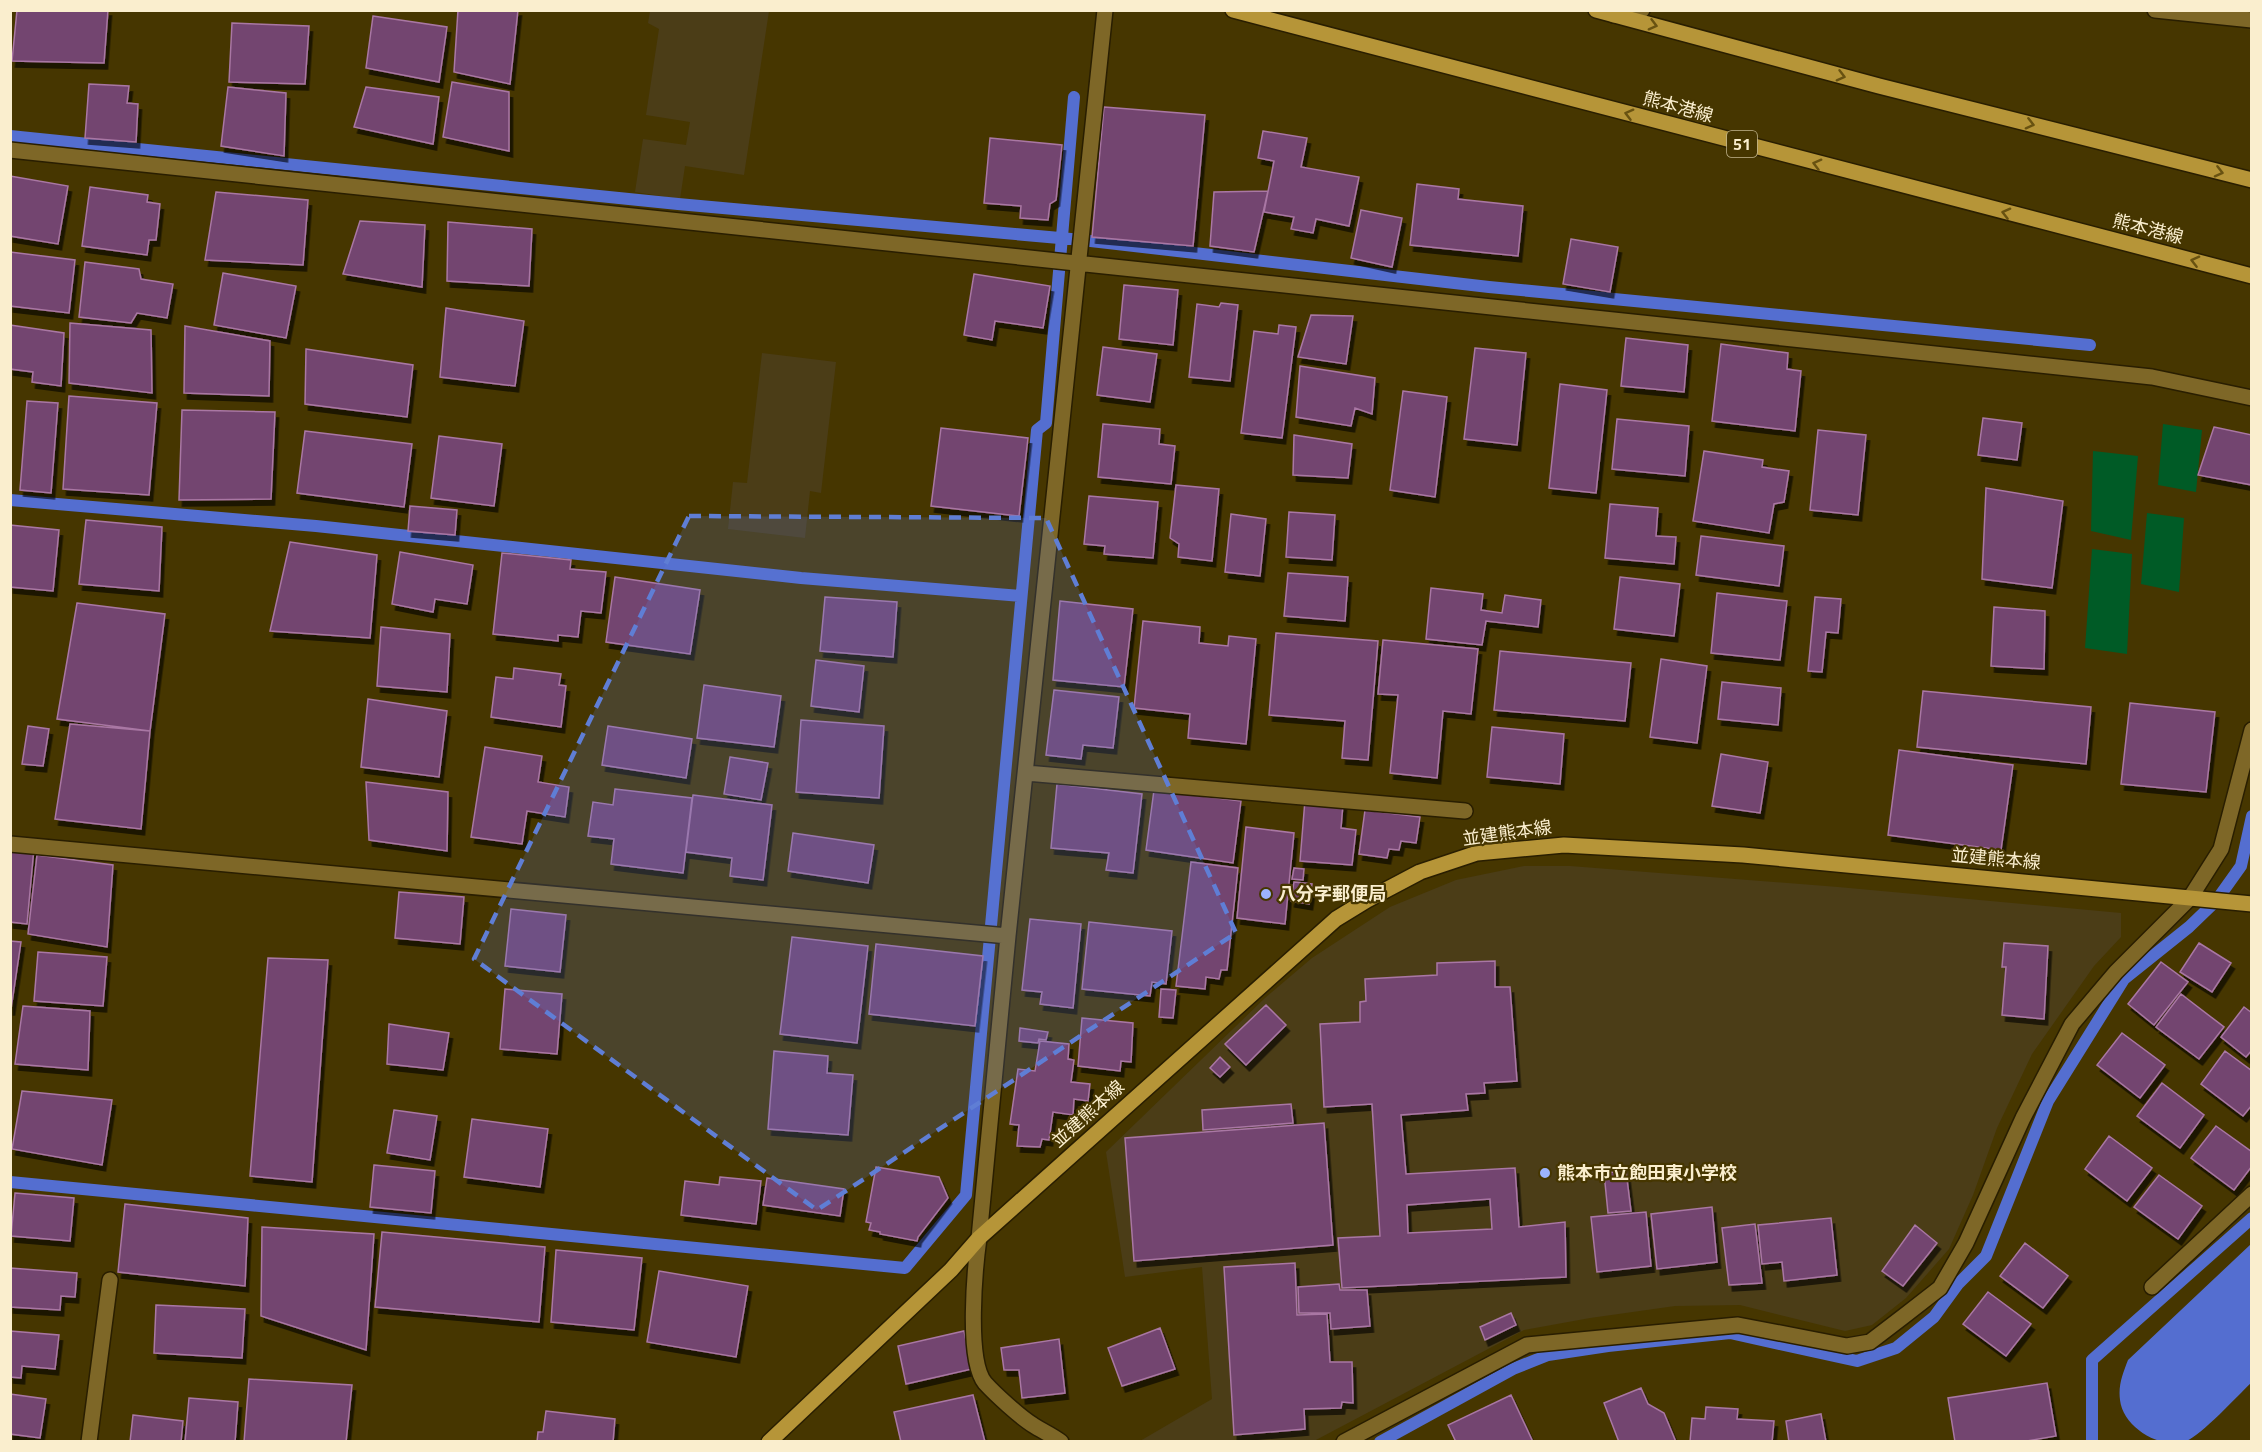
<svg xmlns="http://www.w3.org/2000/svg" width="2262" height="1452" viewBox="0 0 2262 1452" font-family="'Titillium Web','Noto Sans JP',sans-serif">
  <defs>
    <filter id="shadow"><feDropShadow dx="3.5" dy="6" stdDeviation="0" flood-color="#0009"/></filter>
  </defs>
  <rect width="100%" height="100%" fill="#463600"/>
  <path fill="#4b3d17" d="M650,11H769L744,175L685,166L680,199L635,192L643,139L686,145L690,122L646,115L659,29L648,23Z
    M762,353L836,362L821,493L810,491L805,538L728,529L733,482L747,483Z
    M1524,866H1570L1838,887L2121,913V937L2094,966L2032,1054L1997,1128L1973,1195L1949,1249L1906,1298L1872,1325L1845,1331L1740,1305L1675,1306L1590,1318L1524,1330L1314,1441H1140L1212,1399L1202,1267L1125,1277L1106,1152L1265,998L1312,958L1390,907L1456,880Z"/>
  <path fill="#005b26" d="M2163,424L2202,430L2196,492L2158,485Z
    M2093,451L2138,456L2131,540L2091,531Z
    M2147,513L2184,518L2179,592L2141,584Z
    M2092,549L2132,554L2127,654L2085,648Z"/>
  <path fill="#546ed0" d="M2251,1244V1383C2238,1395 2201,1436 2186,1441C2160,1450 2123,1427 2120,1400C2118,1385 2123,1373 2128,1360Z"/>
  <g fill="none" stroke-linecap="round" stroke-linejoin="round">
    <path stroke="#546ed0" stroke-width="12" d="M10,136L678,204L1082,240L1489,287L2090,345
      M10,500L316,526L801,578L1021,596
      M10,1182L905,1268L966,1195L1037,430L1046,423L1074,97
      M1380,1442L1513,1369L1548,1355L1608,1346L1730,1333L1857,1361L1896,1348L1934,1317L1958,1284L1986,1256L2048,1101L2124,979L2189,927L2216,901L2241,866L2252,816
      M2092,1442V1360L2252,1218"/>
  </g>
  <path fill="#73456f" stroke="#a977a4" stroke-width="1.5" fill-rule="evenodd" filter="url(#shadow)" d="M17,10H108L104,63L12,61Z
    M458,10H518L510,84L454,72Z
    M373,16L447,27L439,82L366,68Z
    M232,23L309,26L305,84L229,82Z
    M452,82L509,92V151L443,137Z
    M89,84L129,86L127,103L138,104L136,142L85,138Z
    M228,87L286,93L284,156L221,146Z
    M366,87L439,97L433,144L354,127Z
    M1104,107L1205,115L1193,246L1092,237Z
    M1263,131L1307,138L1301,167L1359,177L1349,226L1316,219L1313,233L1291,229L1294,217L1264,212L1274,161L1258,158Z
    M990,138L1062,145L1056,200L1050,204L1048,220L1020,218L1021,206L984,203Z
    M10,176L68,186L58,244L10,236Z
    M1417,184L1459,189L1458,199L1523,206L1518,256L1410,245Z
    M90,187L148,195L147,202L160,204L156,240H149L147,255L82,246Z
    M1268,191L1254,252L1210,246L1214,192Z
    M216,192L308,200L303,265L205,260Z
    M1361,210L1402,218L1392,267L1351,258Z
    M360,221L425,225L422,287L343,274Z
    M448,222L532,229L529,286L447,281Z
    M1571,239L1618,247L1610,292L1563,284Z
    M10,252L75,260L69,313L10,306Z
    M85,262L139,269L141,279L173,284L167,318L137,313L131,323L79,317Z
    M223,273L296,286L286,338L214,325Z
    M974,274L1050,286L1043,328L995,321L992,340L964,335Z
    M1124,285L1178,290L1173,345L1119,339Z
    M1221,303L1238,305L1230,381L1189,377L1197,304L1219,307Z
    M446,308L524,321L515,386L440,377Z
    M1311,315L1353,316L1346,364L1298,357Z
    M70,323L151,330L152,393L69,383Z
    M10,325L64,333L61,386L32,382L33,372L10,369Z
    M1279,325L1296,327L1282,438L1241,433L1254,331L1278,334Z
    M185,326L270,341L269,396L184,393Z
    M1626,338L1688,345L1684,392L1621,386Z
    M1721,344L1788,353L1787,369L1801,371L1795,431L1712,421Z
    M1103,347L1157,354L1150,402L1097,395Z
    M1475,348L1526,353L1517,445L1464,439Z
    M306,349L413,365L407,417L305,404Z
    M1300,366L1375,378L1372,414L1355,408L1351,426L1296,417Z
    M1560,384L1607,390L1596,493L1549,488Z
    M1403,391L1447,397L1435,497L1390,490Z
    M69,396L157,403L149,495L63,489Z
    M27,401L58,403L51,493L20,490Z
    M182,410L275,412L271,499L179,500Z
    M1983,418L2022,423L2017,460L1978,455Z
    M1617,419L1689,426L1685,476L1612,469Z
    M1103,424L1160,429L1159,444L1175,446L1171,484L1098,477Z
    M2214,427L2252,435V485L2198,475Z
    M941,428L1028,438L1019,516L931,506Z
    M1818,430L1866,435L1858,515L1810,510Z
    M305,431L412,444L404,507L297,493Z
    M1294,435L1352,444L1348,478L1293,475Z
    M439,436L502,444L494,506L431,498Z
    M1704,451L1763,460L1762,467L1789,471L1784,502L1774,504L1769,533L1693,521Z
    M1176,485L1219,489L1212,561L1178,557L1179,544L1170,538Z
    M1986,488L2063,501L2052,588L1982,579Z
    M1089,496L1158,502L1153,558L1104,554L1105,546L1084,544Z
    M1610,504L1658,508L1656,536L1676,537L1674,564L1605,558Z
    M410,506L457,510L455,535L408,531Z
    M1289,512L1335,515L1332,560L1286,557Z
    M1231,514L1266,519L1260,576L1225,572Z
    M86,520L162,527L159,591L79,584Z
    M10,525L59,530L53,591L10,587Z
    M1701,536L1784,546L1779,586L1696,575Z
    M290,542L377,555L370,638L270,631Z
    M400,552L473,565L467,604L435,599L433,612L392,604Z
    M502,553L571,560L570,569L606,572L601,613L581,611L578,637L558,635V641L493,634Z
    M1288,573L1348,577L1345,621L1284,616Z
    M615,577L700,590L690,654L606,642Z
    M1620,577L1680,584L1674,636L1614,629Z
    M1431,588L1483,594L1481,610L1502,613L1505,595L1541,600L1538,627L1486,621L1482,645L1426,639Z
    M1717,593L1787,601L1780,660L1711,653Z
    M825,597L897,602L893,657L820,651Z
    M1815,597L1841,599L1838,633L1826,632L1822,672L1808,671Z
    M1060,601L1133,609L1124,687L1053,680Z
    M77,603L165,614L150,731L57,719Z
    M1994,607L2045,611L2044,669L1991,666Z
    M1143,621L1200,627L1199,643L1228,646L1229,636L1256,639L1246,744L1188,738L1190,714L1134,708Z
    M381,627L450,634L447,692L377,686Z
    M1276,633L1378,641L1368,760L1342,758L1345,721L1269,715Z
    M1383,640L1478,649L1471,714L1443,711L1437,778L1390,773L1398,695L1378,694Z
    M1500,651L1631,663L1625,721L1494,710Z
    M1661,659L1707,666L1697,743L1650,737Z
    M816,660L864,666L859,712L811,706Z
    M514,668L561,674L559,685L566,686L561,727L491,717L496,677L513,679Z
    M1722,682L1781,688L1778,725L1718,719Z
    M704,685L781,696L774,747L697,738Z
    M1054,690L1119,697L1113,748L1083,745L1081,759L1046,755Z
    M1923,691L2091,707L2086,764L1917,747Z
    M368,699L447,711L439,777L361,767Z
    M2130,703L2215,712L2206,792L2121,784Z
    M801,720L884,726L879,798L796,792Z
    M70,724L150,731L141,829L55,819Z
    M28,726L49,729L43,766L22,764Z
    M608,726L692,739L686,778L602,765Z
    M1492,727L1564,734L1560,784L1487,777Z
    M485,747L542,756L538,782L569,787L565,817L527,811L522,844L471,837Z
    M1899,750L2013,765L2001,850L1888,835Z
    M1721,754L1768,762L1760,813L1712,806Z
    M730,757L768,763L761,800L724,794Z
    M366,782L448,792L447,851L369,840Z
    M1057,784L1142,794L1133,873L1106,870L1109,853L1051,848Z
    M615,789L692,798L683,873L611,864L614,839L588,836L593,802L613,805Z
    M1154,790L1241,801L1233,863L1146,850Z
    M693,795L772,805L763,880L730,876L732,858L686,852Z
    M1305,800L1343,804L1341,828L1356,830L1352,865L1300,861Z
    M1365,810L1420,817L1416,843L1401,841L1399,850L1389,849L1387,858L1359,854Z
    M1246,827L1294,833L1285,924L1237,918Z
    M793,833L874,845L868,883L788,871Z
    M10,846L34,848L27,924L10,922Z
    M37,855L113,865L107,947L28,934Z
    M1191,862L1238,868L1227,970H1221L1219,979L1206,977L1205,989L1176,986Z
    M1294,868L1304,869L1303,880L1292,879Z
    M1294,882L1312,884L1309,904L1291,901Z
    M399,892L464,897L460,944L395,938Z
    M511,909L566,915L560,972L505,966Z
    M1030,919L1081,924L1073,1008L1040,1004L1042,992L1022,990Z
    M1089,922L1172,931L1166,984L1152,982L1150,996L1082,989Z
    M792,937L868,946L857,1043L780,1034Z
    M10,941L21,942L11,1009H10Z
    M2004,943L2048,946L2044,1019L2002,1015L2006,967H2002Z
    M2199,943L2231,963L2212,992L2180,972Z
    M876,944L983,956L975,1026L869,1014Z
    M38,952L107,957L103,1006L34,1001Z
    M268,958L328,960L312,1182L250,1176Z
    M1495,961V987H1510L1517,1081L1484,1083L1485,1093L1466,1094L1468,1110L1401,1115L1406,1174L1515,1168L1519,1227L1565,1222L1566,1277L1342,1288L1338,1238L1380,1236L1372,1104L1324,1107L1320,1024L1360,1022V1002L1366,1001L1365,979L1437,975V963ZM1490,1199L1492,1229L1408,1233L1407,1205Z
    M2161,962L2188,982L2154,1025L2128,1004Z
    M505,989L562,994L557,1054L500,1049Z
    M1161,989L1176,990L1173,1018L1159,1017Z
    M2181,994L2224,1027L2199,1059L2156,1027Z
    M1266,1005L1286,1025L1246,1065L1225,1044Z
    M23,1006L90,1011L88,1070L15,1064Z
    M2244,1007L2252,1013V1050L2246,1057L2221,1037Z
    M1082,1018L1133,1023L1131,1062L1121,1061L1120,1071L1078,1066Z
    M389,1024L449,1033L443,1070L387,1064Z
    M1020,1028L1048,1032L1046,1040L1039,1039L1038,1043L1019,1041Z
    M2122,1033L2165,1065L2140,1098L2097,1065Z
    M1040,1041L1069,1044L1068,1059L1074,1060L1071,1082L1090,1084L1088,1101L1074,1099L1073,1115L1053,1112L1049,1140L1042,1139L1040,1147L1017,1146L1019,1125L1010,1124L1018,1069L1035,1071Z
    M774,1051L828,1056L827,1073L853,1075L848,1135L768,1129Z
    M2225,1051L2252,1071V1105L2243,1116L2201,1084Z
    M1220,1057L1230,1067L1220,1077L1210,1068Z
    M2162,1083L2204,1115L2180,1148L2137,1116Z
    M22,1091L112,1100L102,1165L12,1149Z
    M1291,1104L1293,1123L1203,1130L1202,1110Z
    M394,1110L437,1116L430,1160L387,1153Z
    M472,1119L548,1129L540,1187L464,1177Z
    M1324,1123L1333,1245L1134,1261L1125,1138Z
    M2216,1126L2252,1152V1166L2234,1190L2191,1158Z
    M2109,1136L2152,1168L2127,1201L2085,1169Z
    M374,1165L435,1171L431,1213L370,1207Z
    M876,1167L939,1177L948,1198L918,1237L917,1241L880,1234V1232L869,1230L871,1223L866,1222Z
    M1626,1171L1631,1211L1608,1213L1604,1173Z
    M2159,1175L2202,1206L2178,1239L2134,1207Z
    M720,1177L761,1181L756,1224L681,1215L685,1181L719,1185Z
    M767,1178L844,1189L840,1216L763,1205Z
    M15,1193L74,1198L70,1241L11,1236Z
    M125,1204L248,1218L245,1286L118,1272Z
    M1712,1207L1717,1262L1657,1269L1651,1214Z
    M1646,1212L1651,1266L1597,1272L1591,1217Z
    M1831,1218L1837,1275L1784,1281L1782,1262L1762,1264L1758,1225Z
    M1755,1224L1762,1283L1729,1285L1722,1228Z
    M1915,1225L1937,1243L1903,1286L1882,1271Z
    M262,1227L374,1234L366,1350L261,1316Z
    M382,1232L545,1247L539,1322L375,1307Z
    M2025,1243L2068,1276L2043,1308L2000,1276Z
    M556,1250L642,1258L634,1330L551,1322Z
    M1295,1263L1297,1315L1327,1314L1330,1362H1352L1353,1403L1342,1402L1341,1408L1304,1409L1305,1429L1234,1435L1224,1267Z
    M10,1268L77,1273L75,1297L61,1296L60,1310L10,1307Z
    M659,1271L748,1286L736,1357L647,1342Z
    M1339,1284L1340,1290H1367L1370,1326L1331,1329L1330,1313H1299L1298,1287Z
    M1988,1292L2031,1324L2006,1356L1963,1324Z
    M156,1305L245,1309L242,1358L154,1353Z
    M1511,1313L1516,1325L1485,1340L1480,1327Z
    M1160,1328L1175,1369L1122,1386L1108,1348Z
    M10,1331L59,1335L55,1369L22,1366L21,1378L10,1377Z
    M964,1331L972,1369L906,1384L898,1346Z
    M1059,1339L1065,1393L1022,1398L1019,1370H1004L1001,1348Z
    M249,1379L352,1385L346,1442H244Z
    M2047,1383L2056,1436L2021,1442H1955L1948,1398Z
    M1641,1388L1648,1404L1664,1413L1676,1442H1619L1604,1403Z
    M10,1394L46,1399L40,1438L10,1434Z
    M973,1395L985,1442H901L894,1412Z
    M1511,1395L1533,1442H1456L1448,1425Z
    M189,1398L238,1402L235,1442H185Z
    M1706,1407L1738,1409L1737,1419L1774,1421L1772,1442H1690L1692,1418L1705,1419Z
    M546,1411L615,1419L613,1442H537L538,1432H543Z
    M1821,1414L1826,1442H1789L1786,1421Z
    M133,1415L183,1421L181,1442H130Z"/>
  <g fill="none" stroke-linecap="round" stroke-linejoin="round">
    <g stroke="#291e00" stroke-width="18">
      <path id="minor" d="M2155,10L2252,20
        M1614,15L1642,10
        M10,150L2152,377L2252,398
        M1026,773L1465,811
        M10,844L1008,936
        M2152,1287L2252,1194
        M89,1442L110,1280
        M1061,1442C1052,1435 1042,1431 1033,1425C1020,1417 995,1394 985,1383C966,1360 975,1267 979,1238L1008,936L1105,10
        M1344,1442L1527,1345L1738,1325L1847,1346L1870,1342L1904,1316L1940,1288L1966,1243L2023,1118L2072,1024L2116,972L2190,898L2221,849L2252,730"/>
    </g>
    <g stroke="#291e00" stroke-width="18">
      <path id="major" d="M1233,10L2252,276
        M1596,10L1879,86L2252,180
        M769,1442L951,1270L979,1238L1336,919L1367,900L1420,872L1477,853L1564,845L1743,855L2252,904"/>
    </g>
    <use href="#minor" stroke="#7e6727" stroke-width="15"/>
    <use href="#major" stroke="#b69538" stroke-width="15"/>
  </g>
  <defs><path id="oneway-chevron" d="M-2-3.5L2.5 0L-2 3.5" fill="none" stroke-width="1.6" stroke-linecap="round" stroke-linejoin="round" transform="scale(1.5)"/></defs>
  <g stroke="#685211">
    <use href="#oneway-chevron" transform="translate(1653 25) rotate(15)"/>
    <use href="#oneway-chevron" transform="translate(1841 76) rotate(15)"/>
    <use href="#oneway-chevron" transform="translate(1629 114) rotate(-165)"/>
    <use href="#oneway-chevron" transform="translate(2030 124) rotate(14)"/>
    <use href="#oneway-chevron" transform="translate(1817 164) rotate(-165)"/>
    <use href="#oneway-chevron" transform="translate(2219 172) rotate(14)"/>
    <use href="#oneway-chevron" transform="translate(2006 213) rotate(-166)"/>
    <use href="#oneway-chevron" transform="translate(2195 261) rotate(-166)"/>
  </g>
  <path fill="#5f7ed5" fill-opacity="0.2" stroke="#5f7ed5" stroke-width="4.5" stroke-dasharray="12 8" stroke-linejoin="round" d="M689,516L1046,518L1236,933L817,1210L474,959Z"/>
  <g fill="#9cb4fd" stroke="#463600" stroke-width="2">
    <circle cx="1266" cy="894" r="6"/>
    <circle cx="1545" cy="1173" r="6"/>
  </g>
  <g text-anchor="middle" stroke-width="4.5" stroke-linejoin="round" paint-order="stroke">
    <rect fill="#463600" stroke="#c4b790" stroke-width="1.5" x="1727" y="131" width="30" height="26" rx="4.5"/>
    <g font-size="16" font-weight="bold" fill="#faeece">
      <text x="1742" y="150">51</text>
    </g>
    <g font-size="18" fill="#faeece" stroke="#463600">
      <text transform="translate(1678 107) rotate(15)" y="6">熊本港線</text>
      <text transform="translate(2148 229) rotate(14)" y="6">熊本港線</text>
      <text transform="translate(1507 833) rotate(-8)" y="6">並建熊本線</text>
      <text transform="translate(1996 859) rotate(5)" y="6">並建熊本線</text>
      <text transform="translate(1088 1114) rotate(-42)" y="6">並建熊本線</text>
    </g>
    <g font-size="18" font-weight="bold" fill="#faeece" stroke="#463600" text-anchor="start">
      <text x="1278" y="900">八分字郵便局</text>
      <text x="1557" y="1179">熊本市立飽田東小学校</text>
    </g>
  </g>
  <rect width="2262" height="1452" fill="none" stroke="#faeece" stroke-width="24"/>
</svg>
